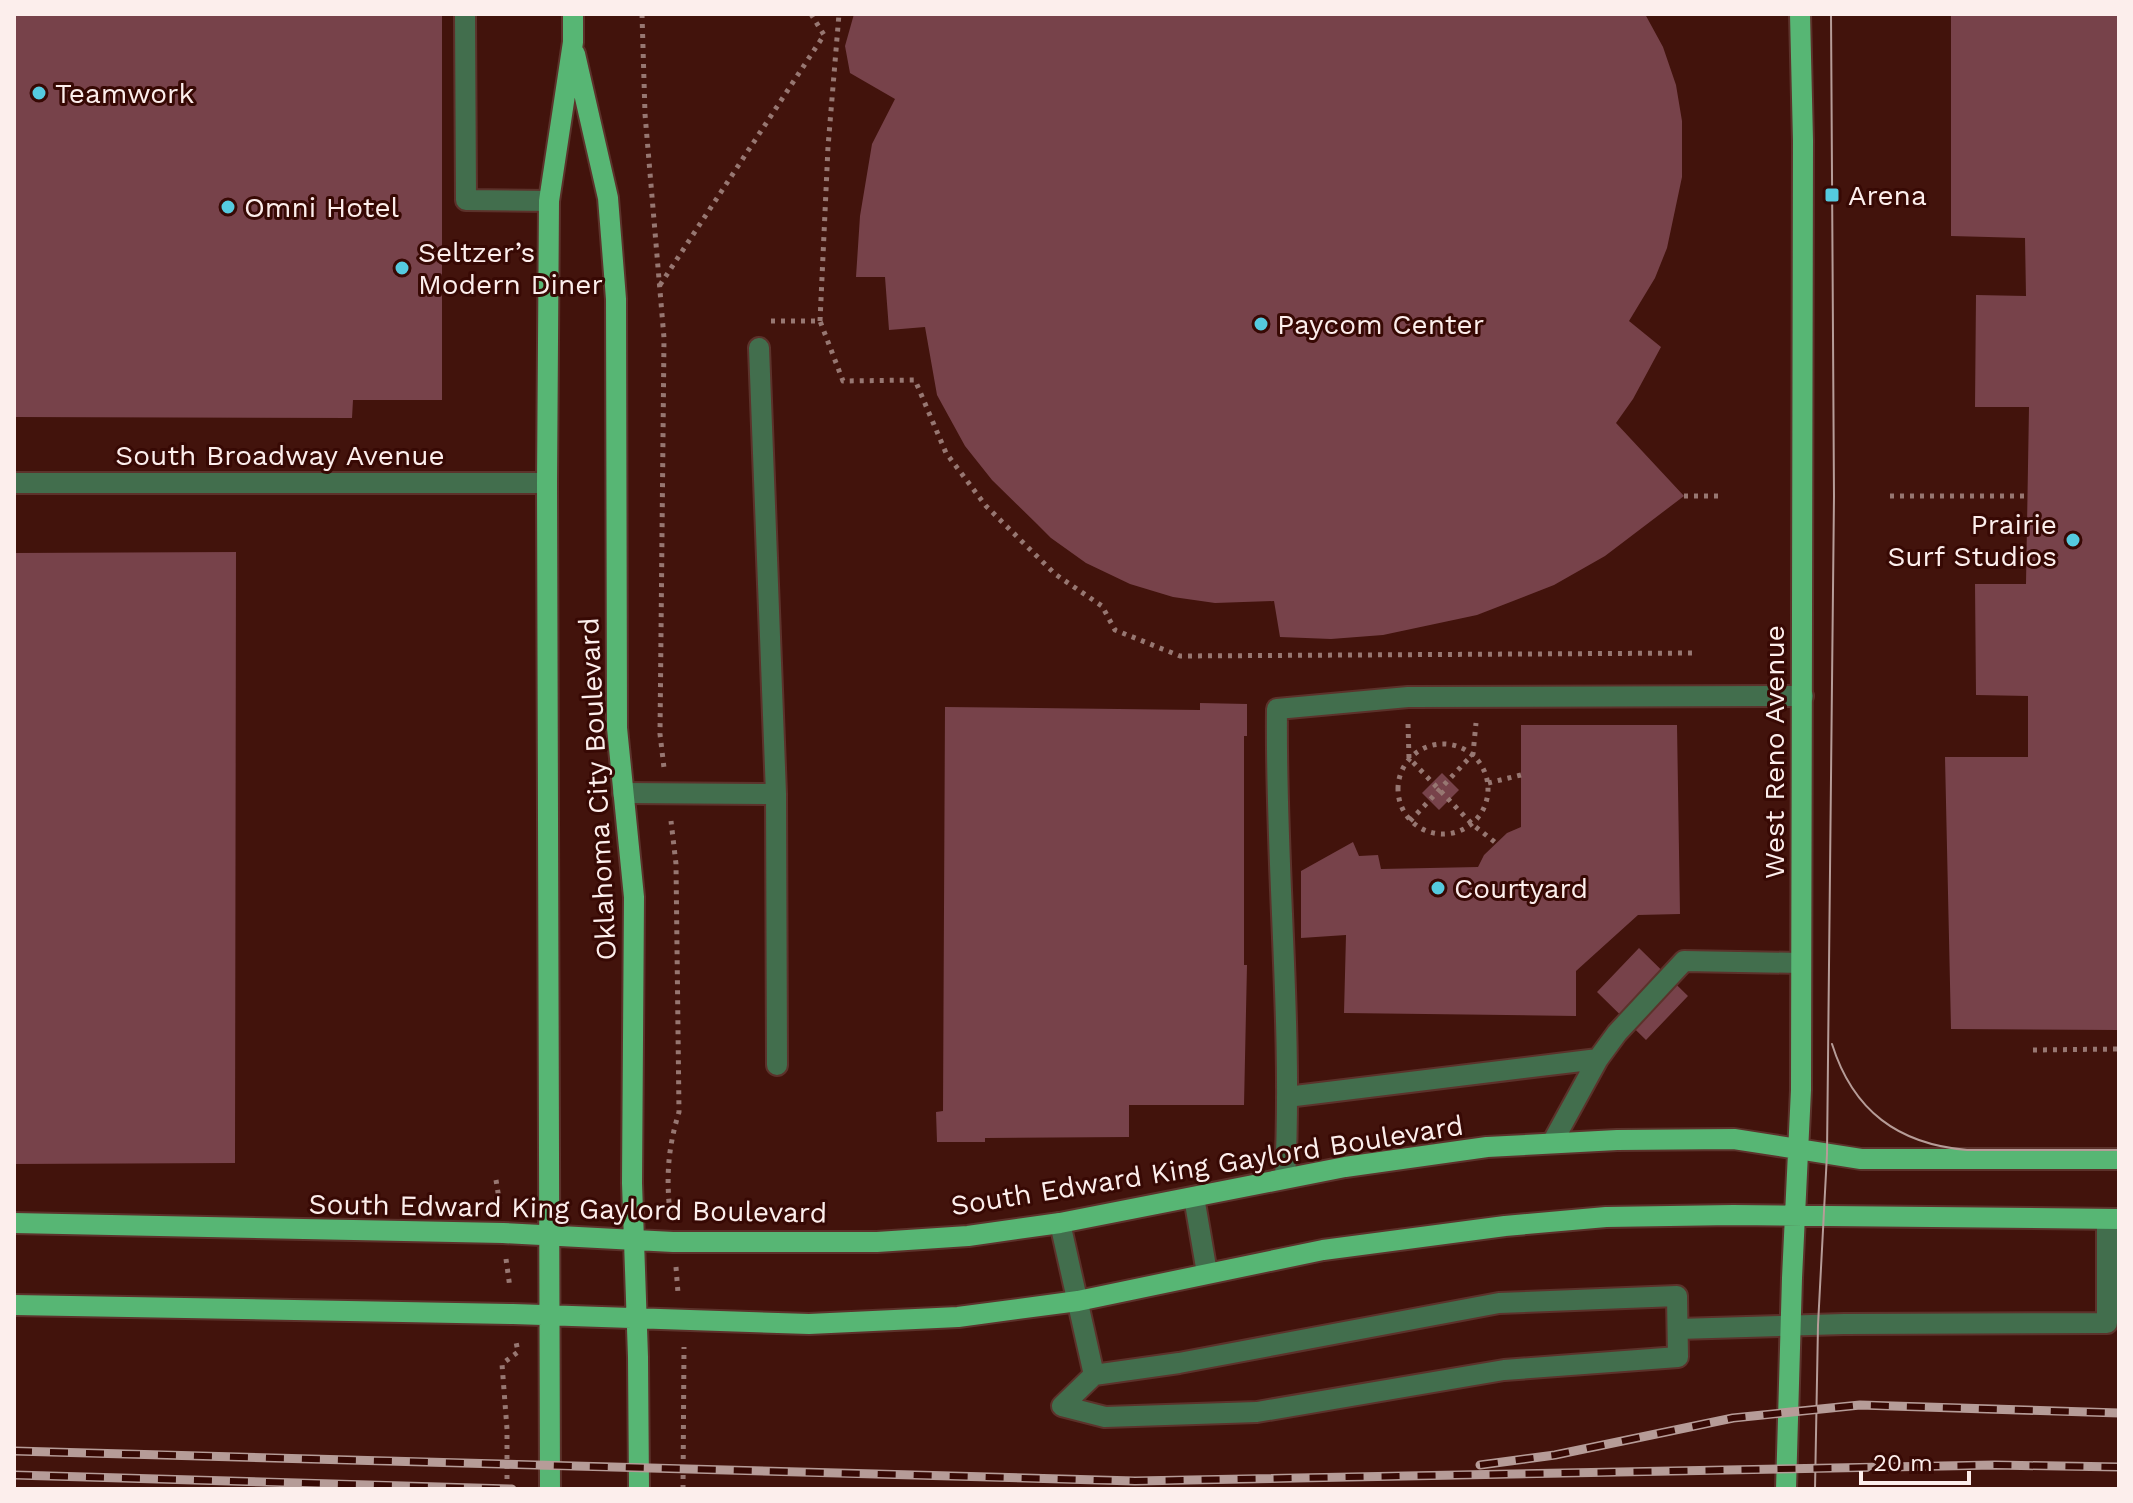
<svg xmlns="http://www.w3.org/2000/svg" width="2133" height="1503" viewBox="0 0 2133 1503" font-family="'Work Sans',sans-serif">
  <rect width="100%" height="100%" fill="#42130c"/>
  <path fill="#77424a" d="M14,14H442V400H353L352,418L14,417Z
    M854,14H1645L1663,47L1676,85L1682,121V177L1667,248L1655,278L1629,321L1661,347L1633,399L1616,423L1684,496L1605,556L1554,585L1477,615L1383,635L1331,639L1280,637L1274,601L1215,603L1173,597L1130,584L1086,563L1051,538L1037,524L992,480L965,446L937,395L925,327L889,330L885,277H856L860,216L872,144L895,99L850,73L845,46Z
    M1951,14H2119V1030L1951,1029L1945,757H2028V696L1976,695L1975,584H2026L2029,407H1975L1976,295L2026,296L2025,238L1951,236Z
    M236,552L235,1163L14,1164V553Z
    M1200,703L1247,704V736H1244V965H1247L1244,1105H1129V1137L985,1138V1142H937L936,1112L943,1111L945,707L1200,710Z
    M1521,725H1677L1680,914L1638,915L1576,971V1016L1344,1013L1346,935L1301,938V871L1353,842L1359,856L1378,855L1381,869L1478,867L1484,855L1507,833L1521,827Z
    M1442,773L1459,790L1439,810L1422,793Z
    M1639,948L1688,996L1646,1040L1597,992Z"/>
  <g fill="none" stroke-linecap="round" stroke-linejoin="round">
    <g stroke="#5c322b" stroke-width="24">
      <path id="minor" d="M465,14L466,200L549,201
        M14,483H547
        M623,793L776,794L759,348
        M776,794L777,1065
        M1287,1097L1598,1059
        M1552,1143L1598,1059L1617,1033L1684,961L1801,963
        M1285,1178C1293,1022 1275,865 1277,709L1408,697L1803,696
        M1194,1197L1207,1273
        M1060,1223L1094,1375
        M1677,1296L1678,1357L1504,1370L1257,1412L1105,1417L1062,1406L1094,1375L1179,1363L1499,1303Z
        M1678,1329L1844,1324L2107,1323V1219"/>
    </g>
    <g stroke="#5c322b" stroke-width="24">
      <path id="major" d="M575,54L608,198L616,299L617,728L634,897L632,1183L638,1357L639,1489
        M14,1223L503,1233L673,1242H877L968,1236L1060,1223L1345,1167L1487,1147L1617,1140L1734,1139L1861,1159H2119
        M14,1305L513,1314L809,1324L958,1317L1078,1301L1323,1250L1505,1226L1606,1217L1733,1215L2119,1219
        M550,1489L547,483L549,201L573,42V14
        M1786,1489L1792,1278L1801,1090L1803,141L1800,14"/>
    </g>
    <path stroke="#977772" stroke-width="5" stroke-dasharray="4 6" stroke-linecap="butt" d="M642,14L645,114L664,338L660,734L664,768
      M811,14L824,35
      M660,285L824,35
      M771,321H820L843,381L915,380L946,453L986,506L1055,574L1102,606L1115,630L1180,656L1694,653
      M820,321L828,147L839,14
      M1684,496H1722
      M1890,496H2028
      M1408,724L1409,758L1472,824L1496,843
      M1398 789a45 45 0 1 1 90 0a45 45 0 1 1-90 0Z
      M1488,783L1521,775
      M1410,821L1473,754L1476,723
      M2033,1050L2119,1049
      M496,1180L500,1205
      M670,1213C666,1176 668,1148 679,1112L676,864L671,821
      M506,1259L510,1288
      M676,1267L678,1293
      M507,1489V1429L502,1364L518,1352L516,1342
      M683,1489L684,1347"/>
    <use href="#minor" stroke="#426e4d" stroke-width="20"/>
    <use href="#major" stroke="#57b674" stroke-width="20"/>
    <path stroke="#b69c98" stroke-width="2" d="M1832,1044C1853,1111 1898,1144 1967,1150H2119
      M1815,1489L1818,1325L1827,1154L1834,496L1831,14"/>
    <g stroke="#b69c98" stroke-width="9">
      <path id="rail" d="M14,1451L1135,1481L1995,1465L2119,1467
        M1480,1465L1555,1455L1733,1418L1860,1405L2119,1413
        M14,1475L512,1489"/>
    </g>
    <use href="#rail" stroke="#370904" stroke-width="6" stroke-dasharray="18" stroke-linecap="butt"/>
  </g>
  <g fill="#55cadf" stroke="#370904" stroke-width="3">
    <circle cx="39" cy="93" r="8"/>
    <rect x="1824" y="187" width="16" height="16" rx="4"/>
    <circle cx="228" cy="207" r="8"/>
    <circle cx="402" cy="268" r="8"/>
    <circle cx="1261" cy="324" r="8"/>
    <circle cx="2073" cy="540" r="8"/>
    <circle cx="1438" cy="888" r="8"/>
  </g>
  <g text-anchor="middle" stroke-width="6" stroke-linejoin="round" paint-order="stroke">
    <g font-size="28" fill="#fceeec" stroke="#370904" text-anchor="start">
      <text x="55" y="103">Teamwork</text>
      <text x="1848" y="205">Arena</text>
      <text x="244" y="217">Omni Hotel</text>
      <text x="418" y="262">Seltzer’s<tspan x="418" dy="32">Modern Diner</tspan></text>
      <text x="1277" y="334">Paycom Center</text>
      <text x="2057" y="534" text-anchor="end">Prairie<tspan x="2057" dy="32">Surf Studios</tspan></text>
      <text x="1454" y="898">Courtyard</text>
    </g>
    <g font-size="28" fill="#fceeec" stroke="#370904">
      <text x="280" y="465">South Broadway Avenue</text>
      <text transform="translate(1774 752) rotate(-90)" y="10">West Reno Avenue</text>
      <text transform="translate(597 789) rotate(-93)" y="10">Oklahoma City Boulevard</text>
      <text transform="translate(1207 1165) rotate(-9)" y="10">South Edward King Gaylord Boulevard</text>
      <text transform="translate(568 1208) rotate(1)" y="10">South Edward King Gaylord Boulevard</text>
    </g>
  </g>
  <rect width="2133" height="1503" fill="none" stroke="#fceeec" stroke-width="32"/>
  <path d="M1861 1471v12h108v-12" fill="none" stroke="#fceeec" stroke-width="4"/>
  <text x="1873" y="1471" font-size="24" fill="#fceeec" stroke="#370904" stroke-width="6" paint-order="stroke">20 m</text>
</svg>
